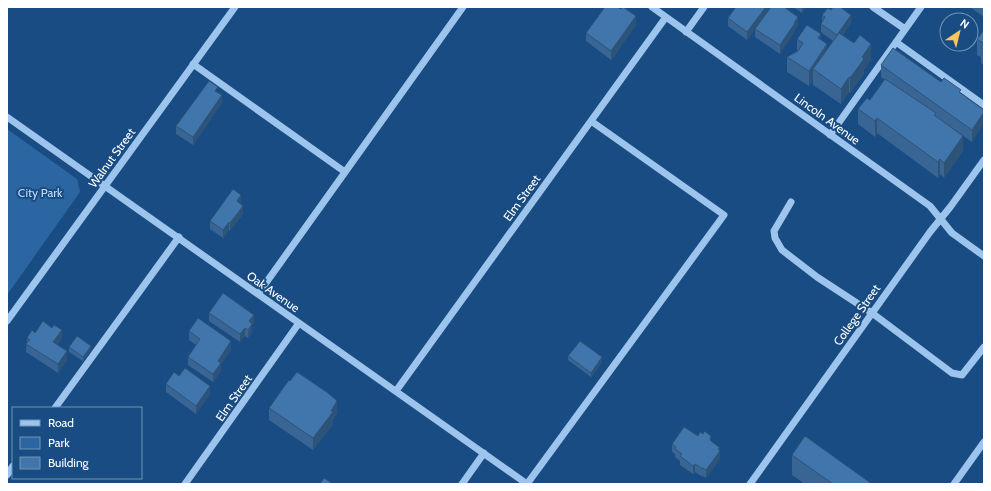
<svg xmlns="http://www.w3.org/2000/svg" width="991" height="491" viewBox="0 0 991 491" font-family="Cabin,sans-serif">
  <rect width="100%" height="100%" fill="#184c83"/>
  <path fill="#2b66a2" d="M7,129L77,179L80,192L7,295Z"/>
  <g fill="none" stroke-linecap="round" stroke-linejoin="round">
    <path stroke="#9cc4ec" stroke-width="7" d="M652,7L930,206L952,233L984,256
      M873,7L905,29
      M686,32L704,7
      M896,42L984,105
      M193,64L345,172
      M7,117L527,484
      M830,135L921,7
      M791,202L774,231L775,238L782,250L817,277L872,313L952,373L962,375L984,347
      M258,294L463,7
      M7,321L235,7
      M396,391L666,17
      M55,408L179,237
      M7,475L13,466
      M185,484L299,323
      M462,484L484,453
      M527,484L724,215L591,121
      M750,484L930,232L951,206L984,160
      M954,484L984,442"/>
  </g>
  <path fill="#386594" d="M793,7H806L802,13Z
    M970,7H984V17Z
    M772,8L798,25L795,29V31L780,54L755,37V29L747,40L728,26V18Z
    M822,15L851,23L843,35L871,59L864,70V74L850,93L849,92L841,104L813,85V79L809,86L787,72V57L797,51V39L821,40L827,50L833,41L821,32V24L822,22Z
    M636,25L611,60L586,41V33Z
    M984,30V65L981,63V57L977,55V39Z
    M881,65L941,82L961,93L984,110L972,142L941,120L963,151L944,178L940,174L938,178L877,133L875,137L858,124V109L870,100L885,80L881,77Z
    M218,92L222,103L193,145L176,134V126Z
    M241,204L243,214L230,231L229,230L223,238L210,229V221Z
    M209,313L254,323L252,325V332L248,338L245,336L240,342L209,321Z
    M189,331L231,350L221,364V371L213,382L188,365V357L196,345L189,340Z
    M27,338H62L57,345L67,360L58,373L26,352Z
    M69,347L91,350L83,361L69,352Z
    M568,356L602,362L591,377L568,360Z
    M179,376L210,394L196,414L166,392V384Z
    M269,408L337,413L333,420V424L313,450L269,420Z
    M698,436L711,441L720,451V459L706,478L703,476V477L695,472L693,474L680,465V461L675,457V454L672,452V444Z
    M792,455L872,484H805L792,475Z"/>
  <path fill="#2e5378" d="M766,7H770V9L747,40V32Z
    M802,7H806L802,13Z
    M851,15V23L837,44V35Z
    M636,16V25L611,60V51Z
    M798,17V25L795,29V31L780,54V45Z
    M821,34V49L818,38Z
    M827,44V59L813,69V79L809,86V71Z
    M871,44V59L864,70V74L850,93V78L862,57Z
    M849,77V92L841,104V89Z
    M222,95V103L193,145V137Z
    M984,112V124L972,142V130Z
    M877,118V133L875,137V121Z
    M963,136V151L944,178V163Z
    M940,159V174L938,178V162Z
    M241,195V204L237,209V201Z
    M243,206V214L230,231V223Z
    M229,222V230L223,238V230Z
    M254,315V323L252,325V332L248,338L249,321Z
    M245,328V336L240,342V334Z
    M62,330V338L53,351V342Z
    M231,341V350L221,364V371L213,382V374L218,361Z
    M91,346V350L83,361V357Z
    M67,351V360L58,373V364Z
    M602,357V362L591,377V373Z
    M210,386V394L196,414V406Z
    M337,401V413L333,420V424L313,450V438Z
    M720,448V459L706,478V470Z
    M695,464V472L693,474V466Z"/>
  <path fill="#4176ac" stroke="#2e5378" d="M605,7H617L621,9L622,7H623L636,16L611,51L586,33Z
    M736,7H766L747,32L728,18Z
    M771,7L772,8L773,7H784L798,17L794,23H795L780,45L755,29Z
    M833,7H840L851,15L837,35L821,24L825,17L822,15L828,8L831,10Z
    M807,25L821,34L818,38L827,44L809,71L787,57L798,51L803,43L797,39Z
    M984,30V50L981,47L984,44L977,39Z
    M839,33L854,43L860,35L871,44L862,57L864,59L850,78L849,77L841,89L813,69Z
    M893,48L941,82L944,78L961,90L959,92L984,110V112L972,130L881,65Z
    M885,79L936,113L934,115L963,136L944,163L940,159L938,162L877,118L875,121L858,109L867,98L870,100Z
    M209,81L218,87L215,91L222,95L193,137L176,126Z
    M233,189L241,195L237,201L243,206L230,223L229,222L223,230L210,221Z
    M223,293L254,315L249,321L252,324L248,330L245,328L240,334L209,313Z
    M198,318L231,341L218,361L221,363L213,374L188,357L200,339L189,331Z
    M43,321L52,328L54,325L62,330L53,342L67,351L58,364L26,344L30,340L27,338L32,330L35,333Z
    M77,336L91,346L83,357L69,347Z
    M580,341L602,357L591,373L568,356Z
    M185,368L210,386L196,406L166,384L174,372L179,376Z
    M297,372L328,393L337,401L331,411L333,412L313,438L269,408L289,380L290,381Z
    M684,427L698,436L700,432L703,434L704,431L711,436L710,439L711,441L720,448L718,449L720,451L706,470L703,468V469L695,464L693,466L680,456L682,454L675,449L676,447L672,444Z
    M805,436L872,484H833L792,455Z
    M324,478L333,484H320Z"/>
  <g text-anchor="middle" stroke-width="4" stroke-linejoin="round" paint-order="stroke">
    <g font-size="12" fill="#fff" stroke="#184c83">
      <text transform="translate(827 119) rotate(36)" y="4">Lincoln Avenue</text>
      <text transform="translate(112 158) rotate(-54)" y="4">Walnut Street</text>
      <text transform="translate(522 198) rotate(-54)" y="4">Elm Street</text>
      <text transform="translate(273 292) rotate(35)" y="4">Oak Avenue</text>
      <text transform="translate(857 315) rotate(-55)" y="4">College Street</text>
      <text transform="translate(234 398) rotate(-55)" y="4">Elm Street</text>
    </g>
    <g font-size="12" fill="#c1ddf9" stroke="#184c83">
      <text x="40" y="197">City Park</text>
    </g>
  </g>
  <rect width="991" height="491" fill="none" stroke="#ffffff" stroke-width="16"/>
  <rect x="12" y="407" width="130" height="72" fill="#184c83" stroke="#7494b5"/>
  <rect x="20" y="420" width="20" height="6" fill="#9cc4ec" stroke="#7494b5"/>
  <text x="48" y="427" font-size="12" fill="#ffffff">Road</text>
  <rect x="20" y="437" width="20" height="12" fill="#2b66a2" stroke="#7494b5"/>
  <text x="48" y="447" font-size="12" fill="#ffffff">Park</text>
  <rect x="20" y="457" width="20" height="12" fill="#4176ac" stroke="#7494b5"/>
  <text x="48" y="467" font-size="12" fill="#ffffff">Building</text>
  <g transform="translate(959 32) rotate(35)"><circle r="19" fill="#184c83" stroke="#7494b5"/>
  <path d="M0-3L7 15L0 10L-7 15Z" fill="#ffc657"/>
  <text y="-6" font-size="11" font-weight="bold" text-anchor="middle" fill="#ffffff">N</text>
  </g>
</svg>
